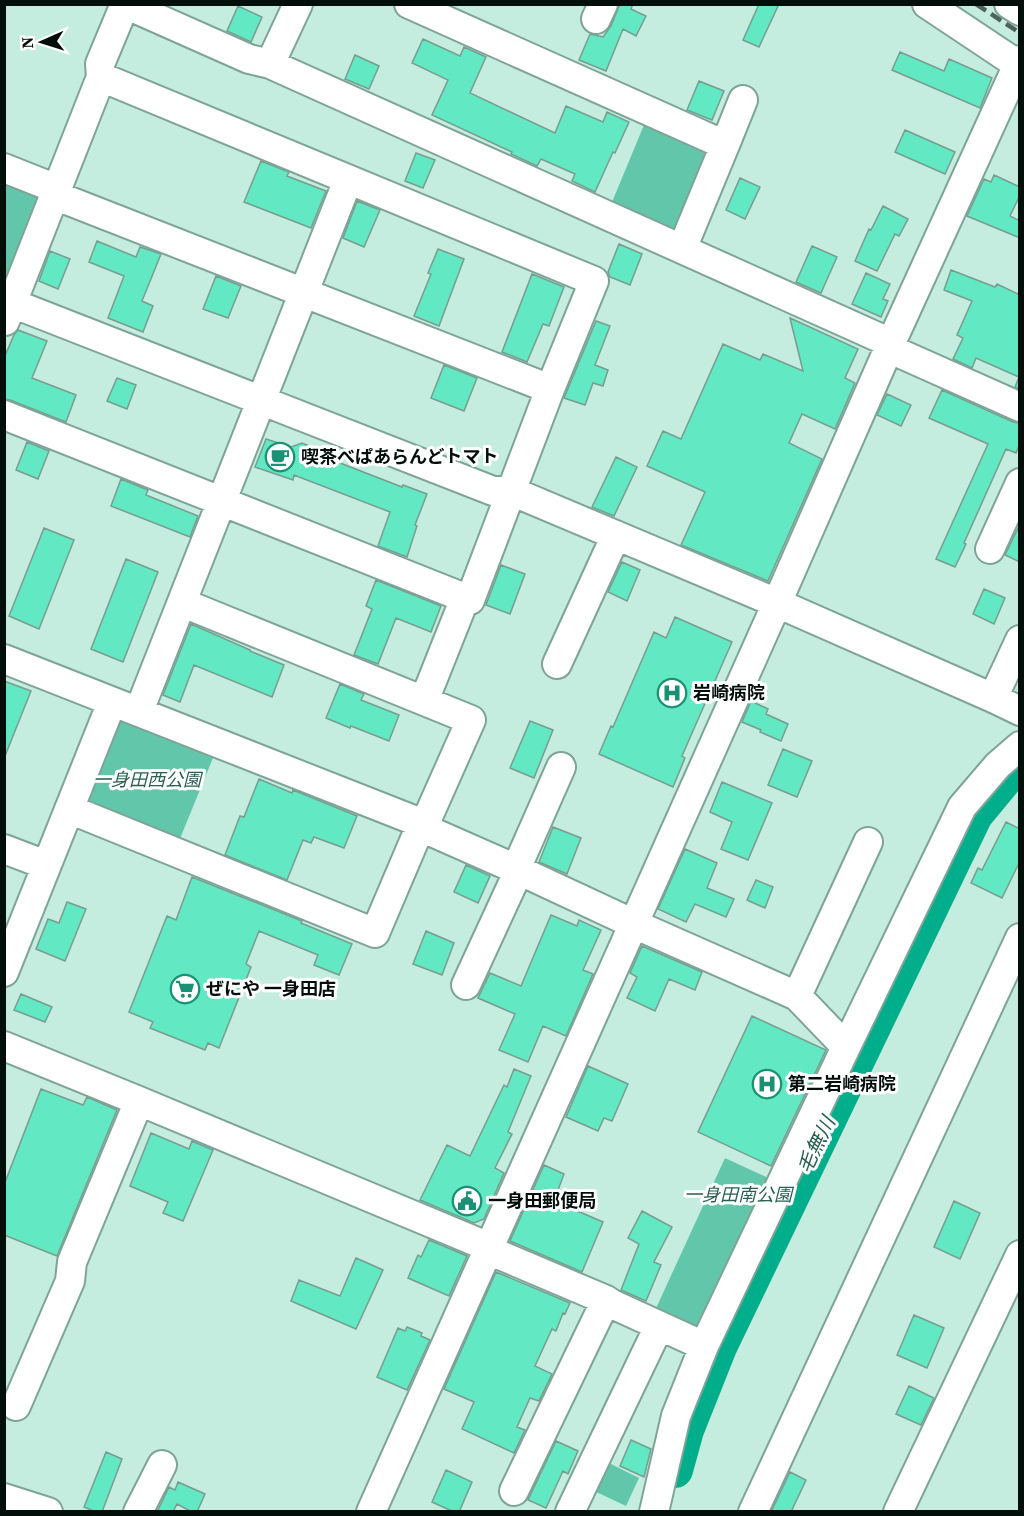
<svg xmlns="http://www.w3.org/2000/svg" width="1024" height="1516" viewBox="0 0 1024 1516" font-family="'Source Serif 4','Noto Sans JP',serif">
  <rect width="100%" height="100%" fill="#c5eddf"/>
  <path fill="#62c7aa" d="M646,120L700,144L708,161L681,227L664,231L610,207Z
    M4,174L42,198L11,275L5,280Z
    M115,718L212,750L213,758L179,841L85,809Z
    M725,1158L775,1181L700,1338L652,1317Z
    M605,1461L639,1478L626,1506L592,1490Z"/>
  <g fill="none" stroke-linecap="round" stroke-linejoin="round">
    <path stroke="#01ae8c" stroke-width="36" d="M675,1470L686,1430L719,1347L975,815L1008,775L1020,765"/>
  </g>
  <path fill="#62e8c3" stroke="#779d90" stroke-width="1.5" d="M620,4H633L631,9L646,16L636,36L623,29L606,71L579,60L590,34L603,37L611,26Z
    M759,4H779L759,47L743,40Z
    M238,6L262,17L251,42L227,31Z
    M423,39L460,56L464,47L486,57L470,93L555,133L566,106L603,122L607,112L629,122L615,153L613,152L595,192L572,181L575,174L541,159L537,166L511,154L512,152L432,115L448,80L412,63Z
    M900,52L944,71L949,59L992,78L980,108L892,70Z
    M355,55L379,66L369,89L345,79Z
    M699,81L724,91L712,120L687,110Z
    M905,130L955,152L945,174L895,152Z
    M416,153L435,160L423,188L405,181Z
    M261,161L289,172L287,176L326,191L311,228L244,202Z
    M994,175L1020,187V195L1010,216L1020,221V238L967,216L984,179L991,182Z
    M740,178L760,187L745,219L726,210Z
    M357,201L380,210L364,247L343,238Z
    M883,206L908,219L899,236L895,234L877,271L855,261L869,229L871,230Z
    M97,241L136,257L140,247L161,254L142,301L153,306L143,332L108,318L124,276L89,262Z
    M619,244L642,254L630,285L610,277L608,272Z
    M812,246L837,257L821,293L796,282Z
    M438,249L464,259L439,326L414,316L431,274L428,273Z
    M50,251L70,259L58,289L39,281Z
    M951,270L995,287L997,284L1020,295V389L1015,387L1019,377L976,358L972,368L953,359L963,338L957,335L972,301L944,290Z
    M866,273L890,284L883,299L888,301L881,317L852,304Z
    M532,274L564,287L549,326L543,324L527,362L502,352Z
    M216,276L241,286L228,318L203,309Z
    M790,318L858,349L845,378L855,383L835,429L802,414L789,443L822,459L768,581L681,545L705,492L647,466L663,431L681,439L723,344L760,360L763,354L803,371Z
    M596,321L610,326L595,365L608,370L603,386L593,383L585,405L564,398Z
    M18,330L47,341L32,378L76,395L66,422L10,400L4,399V358L14,335Z
    M444,365L477,378L464,411L431,398Z
    M117,378L136,385L127,409L107,401Z
    M942,390L1013,422L1020,423V443L1016,453L1006,449L964,543L966,544L955,567L936,559L988,444L929,418Z
    M887,394L911,405L901,426L877,415Z
    M266,439L291,447L302,443L337,457L335,461L402,487L403,485L427,494L415,525L417,526L407,557L378,546L390,512L294,475L293,480L255,467Z
    M27,442L49,451L38,479L16,470Z
    M616,457L637,467L614,516L592,507Z
    M121,479L148,490L146,495L198,516L190,537L111,506Z
    M1020,524V562L1005,555Z
    M44,528L74,540L39,629L9,616Z
    M126,559L158,572L123,662L91,649Z
    M622,562L640,570L627,601L608,592Z
    M501,565L525,574L510,614L486,605Z
    M376,580L441,606L431,632L396,618L378,664L354,655L372,609L366,606Z
    M984,589L1005,598L994,624L973,614Z
    M675,617L732,642L682,756L685,758L673,787L599,754L611,726L613,727L654,632L666,638Z
    M191,624L250,650V651L284,665L272,697L194,665L180,702L163,695Z
    M4,681L31,691L5,756H4Z
    M340,684L364,694L361,700L399,715L389,741L351,726L350,728L326,718Z
    M751,701L768,709L766,714L788,724L781,741L760,732L761,730L742,722Z
    M530,721L553,730L534,778L510,768Z
    M783,749L812,761L797,797L768,785Z
    M259,779L292,793L293,790L357,816L344,848L314,837L311,843L303,840L287,880L225,855L240,816L244,817Z
    M722,782L772,803L748,860L721,849L732,822L710,812Z
    M1006,822L1020,829V861L1002,898L971,883L978,868L982,870Z
    M553,827L581,838L567,874L539,862Z
    M685,849L717,863L707,888L734,899L726,917L695,904L686,922L658,909Z
    M466,865L490,876L478,903L454,892Z
    M192,877L302,921L301,923L352,944L339,975L314,965L318,955L259,931L246,964L251,967L219,1048L208,1043L205,1050L150,1028L153,1022L129,1012L167,916L176,920Z
    M756,880L773,887L765,908L747,900Z
    M67,902L86,909L65,961L36,949L48,919L59,923Z
    M551,915L577,926L579,920L601,930L583,970L593,974L566,1036L543,1026L528,1062L499,1050L515,1014L478,998L490,973L521,986Z
    M426,931L454,943L442,975L413,964Z
    M642,946L702,972L695,990L669,979L655,1011L627,998L637,977L630,973Z
    M21,994L52,1007L45,1022L14,1010Z
    M752,1016L826,1050L771,1166L698,1132Z
    M588,1066L628,1084L612,1121L604,1118L598,1131L566,1117Z
    M514,1069L531,1076L508,1132L512,1134L495,1168L504,1173L484,1219L474,1223L420,1200L447,1145L470,1156L504,1085L507,1087Z
    M41,1089L83,1105L87,1097L117,1110L57,1256L4,1235V1185Z
    M151,1133L189,1149L192,1141L213,1150L183,1221L163,1213L168,1202L130,1186Z
    M544,1165L564,1174L554,1201L603,1222L582,1272L510,1241Z
    M954,1201L980,1213L960,1259L934,1247Z
    M642,1211L672,1227L654,1262L661,1265L646,1301L621,1290L639,1244L628,1238Z
    M429,1240L467,1256L449,1296L408,1278L418,1255L421,1257Z
    M356,1258L383,1270L356,1329L291,1301L299,1280L340,1296Z
    M496,1272L570,1303L565,1314L563,1313L556,1331L552,1329L535,1366L552,1374L539,1401L530,1398L517,1427L525,1430L514,1453L462,1429L474,1402L444,1389Z
    M914,1315L944,1328L927,1368L897,1355Z
    M407,1327L422,1333L421,1336L430,1340L407,1390L377,1377L398,1328L405,1331Z
    M909,1386L934,1398L921,1425L896,1414Z
    M631,1440L651,1449L644,1477L620,1466Z
    M556,1441L578,1451L568,1474L563,1471L546,1508L528,1500Z
    M106,1452L122,1459L102,1512H96L84,1507Z
    M446,1470L472,1482L459,1512H454L432,1502Z
    M790,1472L806,1480L791,1512H771Z
    M178,1482L205,1494L197,1512H192L177,1504L173,1512H157L169,1487L175,1490Z"/>
  <g fill="none" stroke-linecap="round" stroke-linejoin="round">
    <g stroke="#7ea497" stroke-width="32">
      <path id="minor" d="M125,4L249,59L270,64L891,343
        M409,4L725,145L682,249
        M927,4L1017,64
        M1009,4L1020,11
        M596,19L603,4
        M270,64L298,4
        M725,145L743,100
        M4,168L57,189
        M54,195L550,389
        M4,300L493,491H511L777,603L993,698L1020,711
        M5,321L101,77L100,64L125,4
        M890,349L1020,407
        M4,415L470,600L550,389L594,281L101,77
        M990,549L1020,483
        M4,659L411,819L423,828L516,869L634,924L797,996L846,1047
        M557,664L616,535
        M993,698L1020,640
        M424,701L465,598
        M139,711L348,180
        M69,809L375,933L415,839L423,828L471,720L183,603
        M4,849L46,865
        M516,869L561,767
        M4,972L112,702
        M466,985L519,870
        M797,996L868,842
        M4,1046L139,1101L489,1247
        M488,1250L606,1300L612,1304L704,1346
        M16,1406L70,1281L72,1262L139,1101
        M514,1491L606,1300
        M4,1498L48,1512
        M138,1512L162,1465
        M371,1512L777,603L891,343L1020,60
        M570,1512L659,1326
        M654,1512L676,1416L704,1346L846,1047L962,807L998,765L1020,746
        M753,1512L1020,938
        M898,1512L1020,1255"/>
    </g>
    <use href="#minor" stroke="#fff" stroke-width="28"/>
    <path stroke="#4d635b" stroke-width="4.5" stroke-dasharray="12 6" stroke-linecap="butt" d="M976,4L1020,33"/>
  </g>
  <defs>
    <g id="cafe-ring" transform="scale(1.5)"><circle r="9.5" fill="#fff" stroke="#1a9175" stroke-width="1.5"/><path d="M-5.5-4.5H6V0H3Q3 3.5 0 3.5H-2.5Q-5.5 3.5-5.5 0ZM3-3.2v2h1.7v-2ZM-6 4.5H4V6H-6Z" fill="#1a9175"/></g>
    <g id="hospital-ring" transform="scale(1.5)"><circle r="9.5" fill="#fff" stroke="#1a9175" stroke-width="1.5"/><path d="M-5-5h3v3.5h4V-5h3V5h-3V1.5h-4V5h-3Z" fill="#1a9175"/></g>
    <g id="supermarket-ring" transform="scale(1.5)"><circle r="9.5" fill="#fff" stroke="#1a9175" stroke-width="1.5"/><path d="M-6-5.5h2.5l.6 2H6L4.5 2H-2.5L-4.4-4H-6ZM-1.5 3.2a1.3 1.3 0 1 0 .1 0ZM3 3.2a1.3 1.3 0 1 0 .1 0Z" fill="#1a9175"/></g>
    <g id="civic-ring" transform="scale(1.5)"><circle r="9.5" fill="#fff" stroke="#1a9175" stroke-width="1.5"/><path d="M-.6-6.5H3V-4.5H.6V-3L4-1V1h2V6H-6V1h2V-1L-.6-3ZM-1.2 2.5V6h2.4V2.5Z" fill="#1a9175"/></g>
  </defs>
  <g fill-rule="evenodd">
    <use href="#cafe-ring" x="280" y="457"/>
    <use href="#hospital-ring" x="672" y="693"/>
    <use href="#supermarket-ring" x="185" y="989"/>
    <use href="#hospital-ring" x="767" y="1084"/>
    <use href="#civic-ring" x="467" y="1201"/>
  </g>
  <g text-anchor="middle" stroke-width="6" stroke-linejoin="round" paint-order="stroke">
    <g font-size="18" font-weight="bold" fill="#020e0a" stroke="#fff" text-anchor="start">
      <text x="301" y="463">喫茶べぱあらんどトマト</text>
      <text x="693" y="699">岩崎病院</text>
      <text x="206" y="995">ぜにや 一身田店</text>
      <text x="788" y="1090">第二岩崎病院</text>
      <text x="488" y="1207">一身田郵便局</text>
    </g>
    <g font-size="18" font-style="italic" fill="#296050" stroke="#fff">
      <text x="147" y="786">一身田西公園</text>
      <text x="738" y="1201">一身田南公園</text>
    </g>
    <g font-size="20" font-style="italic" fill="#275e4e" stroke="#fff">
      <text transform="translate(816 1145) rotate(-64)" y="7">毛無川</text>
    </g>
  </g>
  <rect width="1024" height="1516" fill="none" stroke="#020e0a" stroke-width="12"/>
  <g transform="translate(42 42) rotate(267)" stroke="#ffffff" stroke-width="4.5" paint-order="stroke">
  <path d="M0-4.5L10 22L0 15L-10 22Z" fill="#020e0a"/>
  <text y="-9" font-size="16" font-weight="bold" text-anchor="middle" fill="#020e0a">N</text>
  </g>
</svg>
